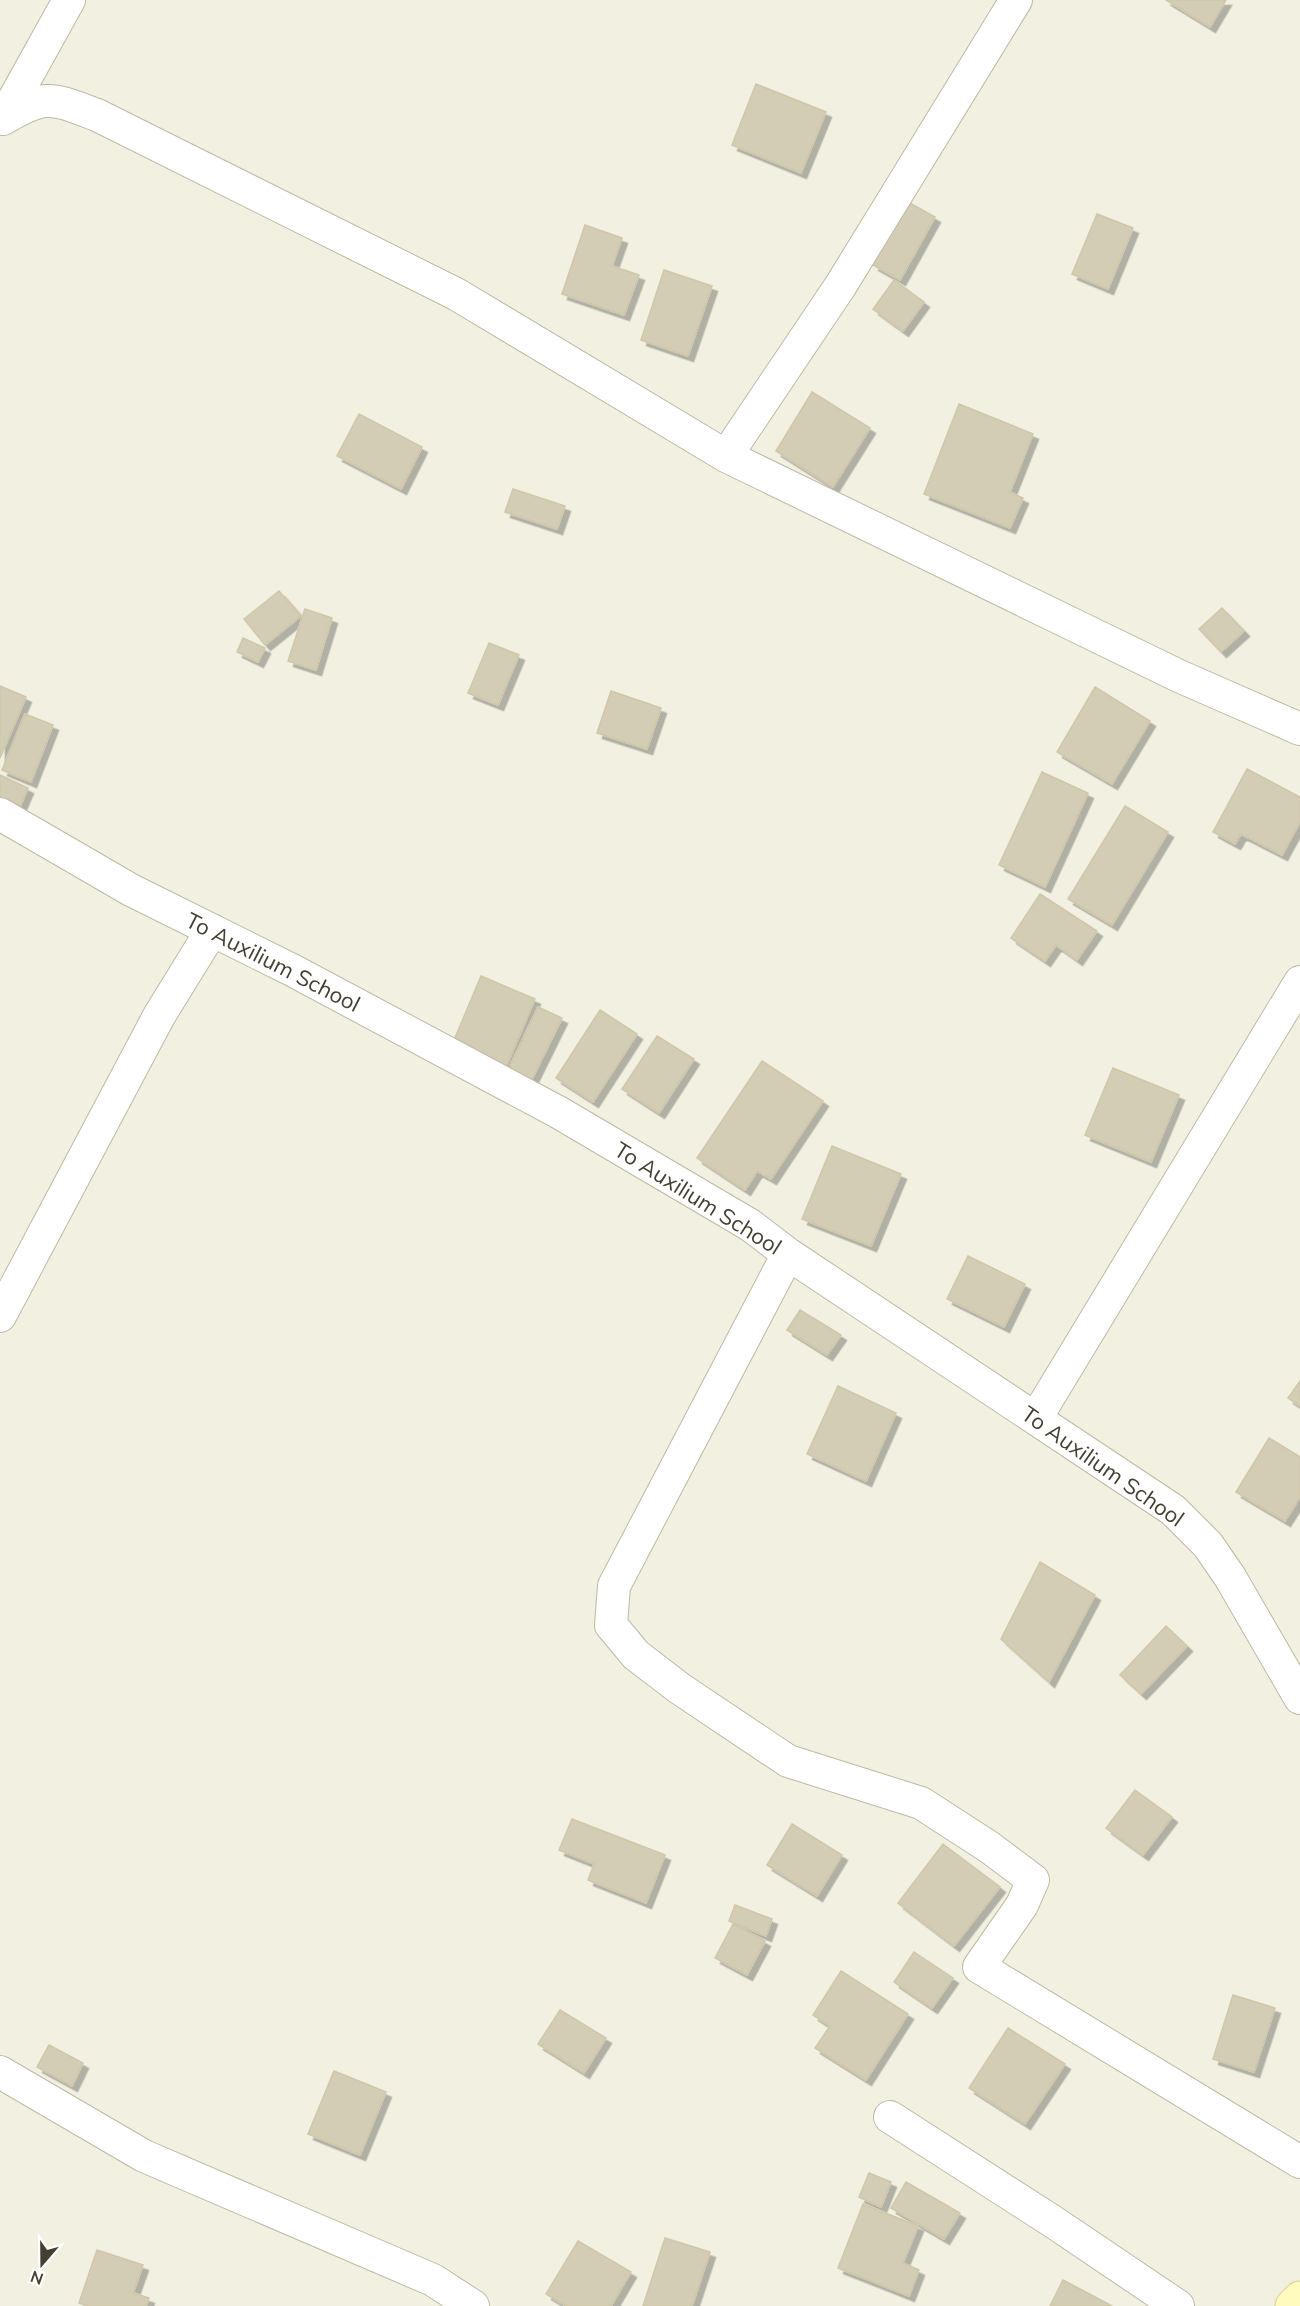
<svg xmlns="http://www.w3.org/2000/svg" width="1300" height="2306" viewBox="0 0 1300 2306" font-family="Mulish,sans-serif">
  <defs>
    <filter id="shadow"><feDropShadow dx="5.5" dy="5.5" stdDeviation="0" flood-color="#0004"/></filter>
  </defs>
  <rect width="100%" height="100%" fill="#f2f0e1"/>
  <path fill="#d4cdb5" stroke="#d0c7a8" stroke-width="1.5" filter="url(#shadow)" d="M1166,0H1226L1210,27Z
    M756,84L826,112L801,173L732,145Z
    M908,202L935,217L900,280L873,265Z
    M1097,214L1133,228L1108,289L1072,274Z
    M585,225L622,238L612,266L639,275L624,315L562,294Z
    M664,270L712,286L688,356L641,340Z
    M894,280L924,302L903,331L873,309Z
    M812,392L870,428L833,487L776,451Z
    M959,404L1033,434L1010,492L1023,498L1010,528L924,494Z
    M359,414L422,447L401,489L337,456Z
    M513,489L565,506L557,529L505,512Z
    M279,591L301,616L265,645L244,619Z
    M1222,608L1244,631L1221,652L1199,629Z
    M305,609L332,618L316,670L288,661Z
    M243,638L265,648L258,662L237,652Z
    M489,643L519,655L498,705L468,693Z
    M0,686L26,697L0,758Z
    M1095,687L1150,721L1112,784L1057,752Z
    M611,691L661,708L647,749L597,733Z
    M25,714L53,725L31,782L2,770Z
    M1247,769L1300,797V822L1282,855L1241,834L1235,844L1213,832Z
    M1042,772L1088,793L1045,887L999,865Z
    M0,775L28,788L16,816L0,809Z
    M1125,806L1168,832L1112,925L1068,899Z
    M1040,894L1097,931L1077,960L1056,945L1045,961L1011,938Z
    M481,976L535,999L503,1074L449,1052Z
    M538,1007L562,1018L531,1081L508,1070Z
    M600,1010L637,1034L593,1102L556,1078Z
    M657,1036L694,1059L659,1113L622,1089Z
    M762,1061L823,1101L771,1179L757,1171L745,1190L697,1158Z
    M1113,1068L1179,1095L1151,1162L1085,1135Z
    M832,1146L901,1174L871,1246L802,1219Z
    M968,1256L1025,1284L1004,1327L947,1299Z
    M800,1310L841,1335L827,1355L787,1330Z
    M1300,1381V1406L1288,1398Z
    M838,1386L896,1413L866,1481L807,1454Z
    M1269,1438L1300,1457V1497L1285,1521L1236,1492Z
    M1040,1562L1095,1595L1049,1682L1001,1639Z
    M1166,1626L1187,1646L1141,1694L1120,1675Z
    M1135,1790L1172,1817L1143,1855L1106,1828Z
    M572,1819L665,1855L646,1903L588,1880L594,1864L559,1850Z
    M792,1824L842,1855L817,1896L767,1865Z
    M943,1844L1000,1887L954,1946L898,1903Z
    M735,1905L772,1919L766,1936L729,1921Z
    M733,1924L765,1941L747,1975L715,1958Z
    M914,1952L953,1978L932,2008L894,1982Z
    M841,1971L908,2014L866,2080L815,2048L830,2026L813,2015Z
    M1233,1995L1275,2008L1254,2072L1213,2059Z
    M560,2010L606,2038L584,2073L538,2044Z
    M1008,2028L1065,2064L1025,2124L969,2088Z
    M49,2045L83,2063L72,2086L37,2067Z
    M334,2071L386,2092L360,2155L308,2134Z
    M869,2173L891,2182L881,2207L859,2197Z
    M906,2182L960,2213L944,2239L891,2208Z
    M863,2204L918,2226L903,2263L919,2270L909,2296L838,2268Z
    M665,2238L710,2252L692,2306H643Z
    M578,2241L631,2272L611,2306H566L546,2294Z
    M97,2250L143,2265L133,2293L149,2298L146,2306H87L79,2303Z
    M1063,2280L1112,2306H1050Z"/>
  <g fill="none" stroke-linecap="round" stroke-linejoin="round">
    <g stroke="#beb9a3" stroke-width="34">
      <path id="minor" d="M3,119C46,93 51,98 97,115L456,294L726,456L1179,676L1300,729
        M3,119L69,0
        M726,456L841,285L1016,0
        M0,814L131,890L292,970L558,1112L750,1225L788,1254L1173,1510L1208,1545L1230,1577L1300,1698
        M788,1254L614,1586L611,1625L636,1655L679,1688L788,1761L921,1803L989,1847L1033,1880L1022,1905L979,1967L1300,2162
        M0,1316L159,1016L212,930
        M1036,1418L1300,982
        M0,2072L144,2156L433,2280L473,2306
        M890,2117L1052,2221L1178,2306"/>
    </g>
    <g stroke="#d6cf8c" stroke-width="35">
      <path id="secondary" d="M1292,2306L1300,2298"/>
    </g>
    <use href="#minor" stroke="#fff" stroke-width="32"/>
    <use href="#secondary" stroke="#fffabe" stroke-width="33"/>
  </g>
  <g text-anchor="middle" stroke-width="6" stroke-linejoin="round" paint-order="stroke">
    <g font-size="22" fill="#443f31" stroke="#fff">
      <text transform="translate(273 962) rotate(27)" y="8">To Auxilium School</text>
      <text transform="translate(698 1198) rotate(32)" y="8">To Auxilium School</text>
      <text transform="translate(1103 1466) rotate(35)" y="8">To Auxilium School</text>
    </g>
  </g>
  <g transform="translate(42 2264) rotate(200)" stroke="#ffffff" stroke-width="4.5" paint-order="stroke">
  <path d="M0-4.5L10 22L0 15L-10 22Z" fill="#443f31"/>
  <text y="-9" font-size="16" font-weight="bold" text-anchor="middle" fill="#443f31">N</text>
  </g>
</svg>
